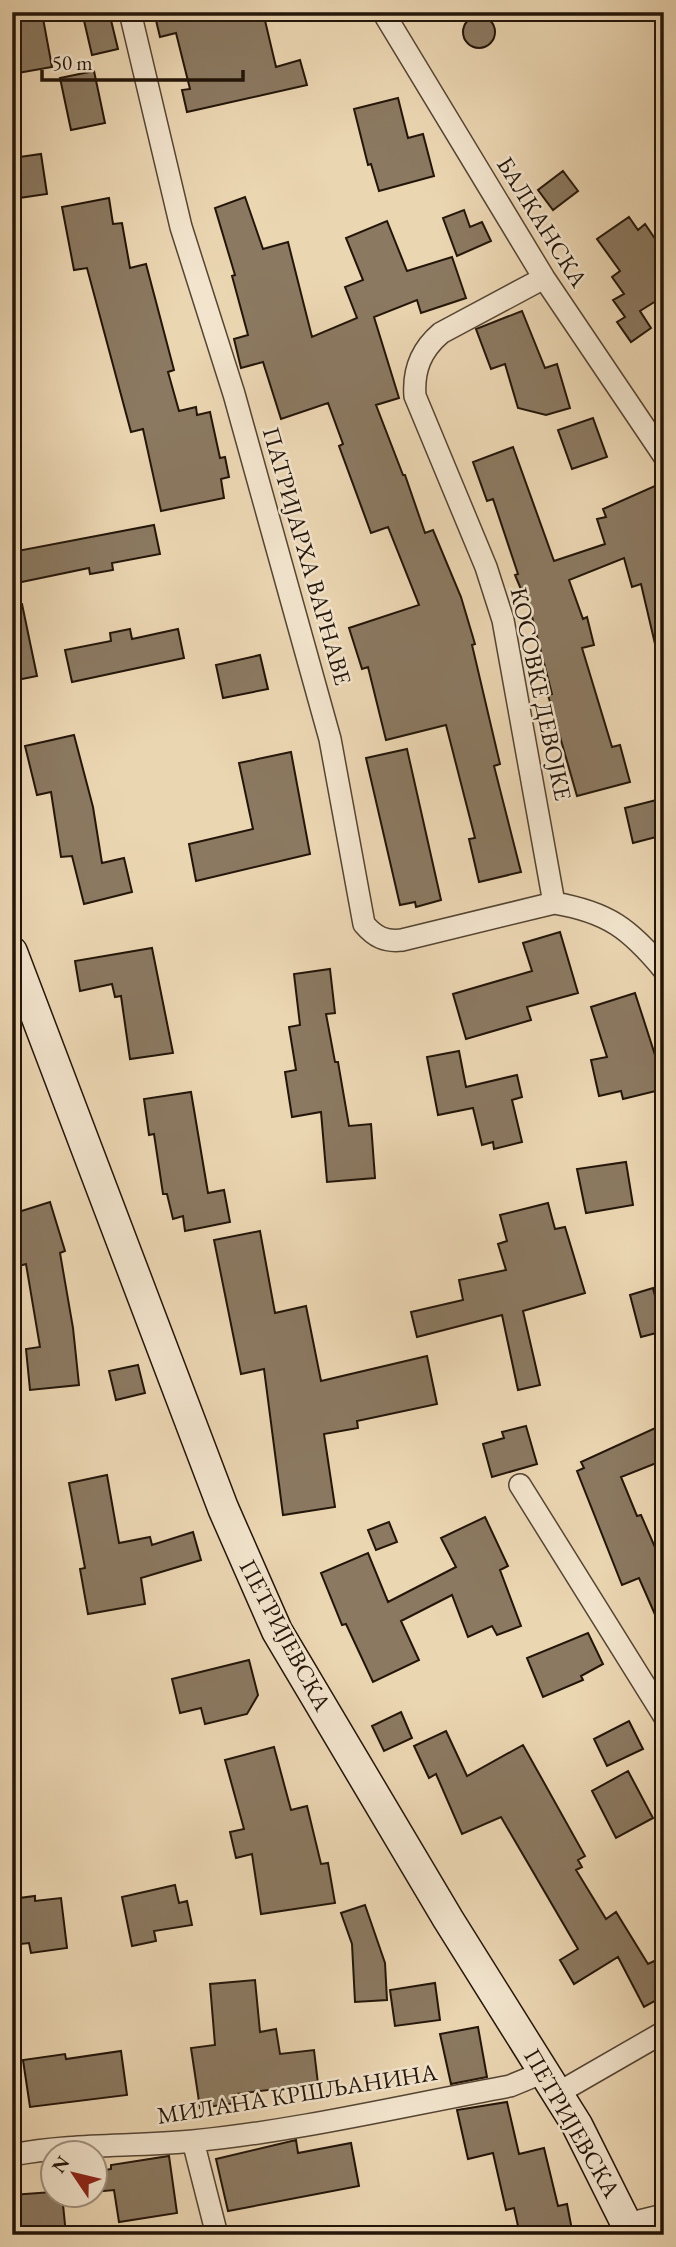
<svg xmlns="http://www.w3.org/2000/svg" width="676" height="2247" viewBox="0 0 676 2247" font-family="'EB Garamond',serif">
  <rect width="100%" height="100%" fill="#ebd6b2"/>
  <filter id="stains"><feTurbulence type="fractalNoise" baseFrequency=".00286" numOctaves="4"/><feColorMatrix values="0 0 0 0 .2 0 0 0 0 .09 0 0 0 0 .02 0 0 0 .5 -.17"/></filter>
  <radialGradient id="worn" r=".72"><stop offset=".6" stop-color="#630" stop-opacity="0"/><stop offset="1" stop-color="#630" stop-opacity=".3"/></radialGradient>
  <path fill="#8b7961" stroke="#231509" stroke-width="2" d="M82,12H109L118,49L92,55Z
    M154,12H263L276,67L300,60L307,85L187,112L182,90L190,89L176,33L160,37Z
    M42,13L52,67L12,74V19Z
    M463 32a16 16 0 1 1 32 0a16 16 0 1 1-32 0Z
    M94,71L105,123L71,130L60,78Z
    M398,98L408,138L423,134L434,176L379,191L371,164L368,165L354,109Z
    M41,154L47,194L12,199V158Z
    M563,171L578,191L553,210L538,190Z
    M245,197L263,249L288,242L312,337L357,318L345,287L363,280L346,238L387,221L407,271L452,257L466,298L421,313L417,300L374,317L399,398L376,405L403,475H405L425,533L433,530L461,597L475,644L472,645L500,764L494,766L521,872L479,882L469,839L475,838L446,725L386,740L368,667L362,669L349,628L419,605L388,527L371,533L339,446L343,444L328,403L281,419L263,362L241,368L234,339L248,335L232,276L235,275L215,208Z
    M109,198L113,224L122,223L130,268L146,264L174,370L168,372L179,411L196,407L197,415L210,412L220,458L225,457L229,477L221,479L224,498L161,511L143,429L131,432L87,268L74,270L62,207Z
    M464,210L470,227L482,222L491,241L457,256L443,218Z
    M629,217L638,230L645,224L664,252V296L640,311L651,328L631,342L617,322L625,317L613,300L624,294L612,277L620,271L597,239Z
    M522,311L545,368L557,364L570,408L546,415L518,408L505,364L491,369L476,329Z
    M593,418L607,457L572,469L558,430Z
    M513,447L554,561L605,544L597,519L606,517L603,509L657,485L664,502V517L656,520L664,549V643L655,644L641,584L632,587L624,558L569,580L583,619L587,617L594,645L582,648L612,747L620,745L630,782L577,796L548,695L552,694L531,613L515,575L518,574L493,499L487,501L473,462Z
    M154,525L160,554L112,563L113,570L90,574L89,568L12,584V552Z
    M22,604L37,676L12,681V605Z
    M130,629L132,639L178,629L184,658L72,682L65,650L111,641L110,633Z
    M260,655L268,689L223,698L216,665Z
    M74,735L93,807L102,863L124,858L132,892L84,904L72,856L61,857L51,792L37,795L25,746Z
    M407,749L441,900L416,907L415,902L400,905L366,758Z
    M291,752L310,854L196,881L189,844L253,829L239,763Z
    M664,798V835L633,843L625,808Z
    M560,932L578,993L527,1007L531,1020L466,1039L453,994L532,971L523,943Z
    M152,948L173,1053L130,1059L121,996L115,997L112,984L80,991L75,961Z
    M330,969L335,1013L326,1014L335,1062H338L349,1126L371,1124L375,1178L327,1182L321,1112L292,1117L285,1072L296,1070L289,1027L300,1025L294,974Z
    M635,993L656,1058L664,1056V1089L623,1099L621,1091L599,1096L591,1060L607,1057L591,1007Z
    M459,1051L466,1087L517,1075L522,1097L512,1100L522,1142L494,1149L493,1142L482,1145L473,1108L438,1115L427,1057Z
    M191,1092L208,1193L224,1190L230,1222L185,1231L183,1216L173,1219L167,1194H163L154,1134L149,1135L144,1099Z
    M626,1162L633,1205L586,1213L577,1169Z
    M50,1202L65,1251L60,1253L73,1328L79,1385L30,1390L26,1349L40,1347L26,1264L12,1268V1214Z
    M548,1203L555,1229L565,1227L585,1293L523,1311L540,1385L518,1390L502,1315L417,1337L411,1312L463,1300L459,1280L506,1270L498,1244L507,1241L500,1215Z
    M260,1231L275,1313L306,1306L321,1381L427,1356L437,1404L357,1421L358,1428L324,1434L335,1507L283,1515L264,1369L241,1374L214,1240Z
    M653,1288L664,1331L641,1337L630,1295Z
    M138,1365L145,1393L116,1400L109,1371Z
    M664,1424V1460L621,1477L637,1516L641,1515L664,1568V1635L639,1578L622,1585L577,1471L584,1468L581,1462Z
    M526,1426L537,1464L492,1477L483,1444L504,1438L502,1432Z
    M107,1475L119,1543L150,1537L152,1545L193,1532L201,1560L141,1578L145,1604L88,1614L80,1569L85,1568L69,1483Z
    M485,1517L508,1566L500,1570L521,1626L497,1635L492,1626L468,1637L452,1595L401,1621L419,1660L373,1682L346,1624L342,1625L321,1573L368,1553L388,1602L456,1567L441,1538Z
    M389,1522L397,1542L376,1550L368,1530Z
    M588,1633L603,1664L581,1676L583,1680L543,1697L527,1658Z
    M249,1660L258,1695L247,1714L205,1724L201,1708L180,1713L172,1679Z
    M401,1712L412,1738L384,1751L372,1726Z
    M629,1721L643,1749L607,1766L594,1739Z
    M446,1731L467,1776L523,1745L585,1856L578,1860L582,1867L576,1870L606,1919L616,1912L648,1964L654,1961L664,1980V1996L644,2007L618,1957L574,1984L560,1960L578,1949L501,1817L462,1834L436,1774L429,1778L414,1746Z
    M274,1747L291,1810L307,1806L321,1864L328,1863L335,1903L261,1914L252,1854L236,1858L230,1832L244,1829L225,1760Z
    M628,1771L653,1818L616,1838L592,1791Z
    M175,1885L179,1903L187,1901L192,1925L154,1931L156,1941L132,1946L122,1897Z
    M35,1896V1901L61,1898L67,1948L31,1953L29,1943L12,1945V1899Z
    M365,1905L385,1963L387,2000L355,2002L352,1944L341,1913Z
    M255,1980L260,2032L276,2029L280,2054L314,2050L318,2084L235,2094L236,2103L200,2108L191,2048L215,2045L210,1984Z
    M435,1983L440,2020L395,2026L390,1990Z
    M478,2027L487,2077L451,2084L440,2034Z
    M121,2051L127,2095L30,2107L23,2060L65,2054L66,2059Z
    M507,2102L519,2154L544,2148L558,2206L567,2204L573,2235H520L514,2208L506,2210L493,2153L468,2159L457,2110Z
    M296,2140L298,2153L351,2143L359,2186L228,2211L216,2159Z
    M169,2156L177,2213L119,2222L114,2190L94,2192V2172L111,2169V2165Z
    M52,2192V2194H62L66,2235H12V2195Z"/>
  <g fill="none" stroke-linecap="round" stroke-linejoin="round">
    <g stroke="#554533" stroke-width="24">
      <path id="street" d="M130,12L181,227L234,394L330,739L364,924C375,937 385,942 402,940L554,903
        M383,12L544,278L664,456
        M544,278L441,333C421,350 413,370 415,396L486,567L503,620L554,903C608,912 630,929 664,970
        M520,1485L664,1716
        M558,2093L664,2032
        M193,2141L217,2235
        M12,2155C73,2143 133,2147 193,2141C297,2131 406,2105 510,2086L544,2072
        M627,2224L664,2215"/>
    </g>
    <g stroke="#231509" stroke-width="33">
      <path id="secondary" d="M12,952L223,1508L277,1631L448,1919L577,2125L632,2235"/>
    </g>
    <use href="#street" stroke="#f2e4cd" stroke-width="21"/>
    <use href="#secondary" stroke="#f2e4cd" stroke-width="30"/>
  </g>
  <g text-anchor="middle" stroke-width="5" stroke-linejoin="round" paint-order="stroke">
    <g font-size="24" fill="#231509" stroke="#f2e4cd">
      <text transform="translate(542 222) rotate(58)" y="8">БАЛКАНСКА</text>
      <text transform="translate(307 556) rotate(74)" y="8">ПАТРИЈАРХА ВАРНАВЕ</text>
      <text transform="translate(541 694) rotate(78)" y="8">КОСОВКЕ ДЕВОЈКЕ</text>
      <text transform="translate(285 1635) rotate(62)" y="8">ПЕТРИЈЕВСКА</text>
      <text transform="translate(297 2094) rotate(-9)" y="8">МИЛАНА КРШЉАНИНА</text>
      <text transform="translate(572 2123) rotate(60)" y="8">ПЕТРИЈЕВСКА</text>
    </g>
  </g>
  <rect width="676" height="2247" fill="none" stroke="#ebd6b2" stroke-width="42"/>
  <rect x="14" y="14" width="648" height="2219" fill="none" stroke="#231509" stroke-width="3.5"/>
  <rect x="21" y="21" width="634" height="2205" fill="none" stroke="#231509" stroke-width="2"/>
  <g transform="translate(74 2174) rotate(305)"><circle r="33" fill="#f2e4cd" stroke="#9f917f" stroke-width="2"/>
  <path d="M0-5L12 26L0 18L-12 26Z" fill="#8f2418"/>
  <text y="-10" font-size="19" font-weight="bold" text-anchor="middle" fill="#231509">N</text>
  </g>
  <path d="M42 70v10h201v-10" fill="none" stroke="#231509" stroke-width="3.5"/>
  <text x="52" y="70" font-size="21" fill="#231509" stroke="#f2e4cd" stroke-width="5" paint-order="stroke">50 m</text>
  <rect width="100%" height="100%" filter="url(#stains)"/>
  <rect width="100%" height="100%" fill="url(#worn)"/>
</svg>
